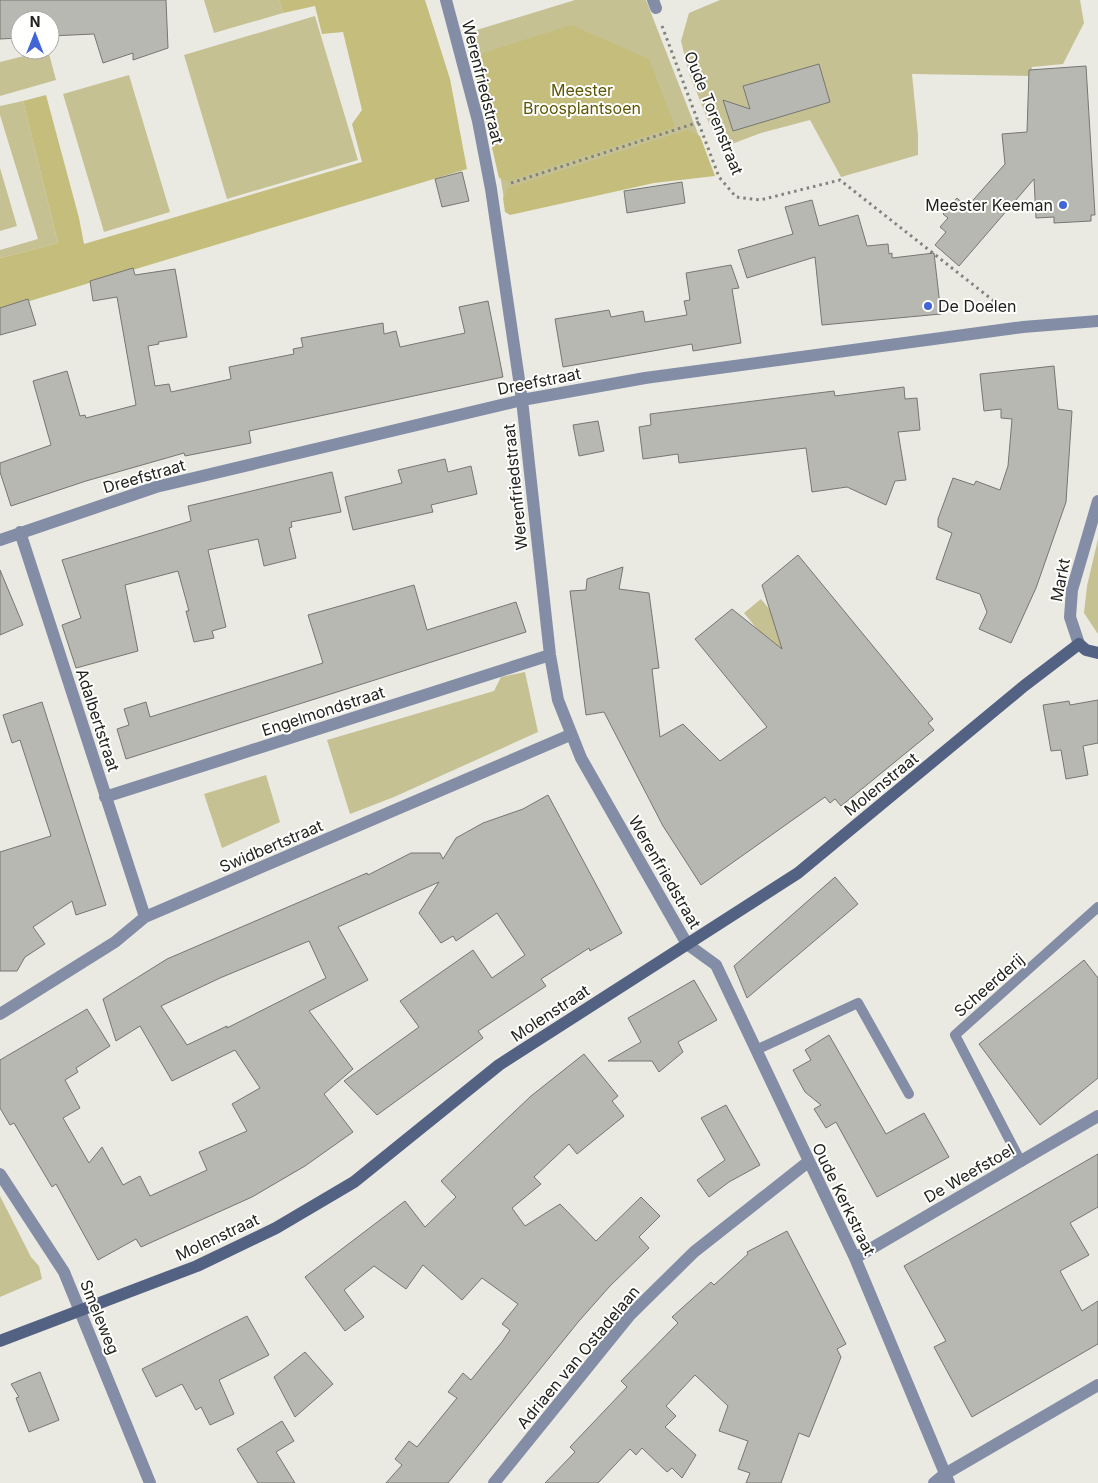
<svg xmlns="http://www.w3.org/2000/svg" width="1098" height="1483" viewBox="0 0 1098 1483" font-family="Inter,sans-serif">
  <rect width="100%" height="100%" fill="#eaeae3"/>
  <path fill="#c5c192" d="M204,0H279L283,13L214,33Z
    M575,0H646L714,175L655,181L506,211L493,132L467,33Z
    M720,0H1080L1084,23L1063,64L1032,67L1031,76L912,74L918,135V155L841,177L810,120L761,133L729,145L720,141L709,123L689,73L681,41L689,13Z
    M315,16L358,160L227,199L184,55Z
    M48,50L56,80L0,96V62Z
    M129,75L170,212L104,232L63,94Z
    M23,101L58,243L0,258V250L38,239L0,115V106Z
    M0,168L17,226L0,231Z
    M1098,539V634L1084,613L1087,586Z
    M761,599L821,672L804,686L744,613Z
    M525,672L538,732L394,797L350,814L327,740L494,691L501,677Z
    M266,775L280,822L222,848L204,794Z
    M0,1196L31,1257L39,1266L42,1279L0,1297Z"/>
  <path fill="#c4bd7c" d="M279,0H425L450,79L467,169L0,310V258L58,243L23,101L46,95L79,218L84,244L362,162L352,124L362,110L343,32L322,34L315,6L283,13Z
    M571,25L649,59L675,127L507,181L499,178L471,57Z
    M687,130L700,136L715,176L654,183L510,215L505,212L503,198L508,188Z"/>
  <path fill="#b8b8b2" stroke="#777671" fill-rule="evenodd" d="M0,0H166L168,48L133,60V53L103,63L94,34L50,36V20H20V38L0,39Z
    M819,64L830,102L733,131L723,100L750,109L743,86Z
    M1086,66L1095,215H1091V221L1054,223V217L1036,218L1034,179L959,266L935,245L946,232L940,227L948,218L943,214L957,198L967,207L1005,164L1002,134L1027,132L1029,70Z
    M462,172L469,201L442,207L435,179Z
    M682,182L685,203L627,213L624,191Z
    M812,200L819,226L858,215L867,246L888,244L889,254L892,253V258L934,253L941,314L822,325L815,257L747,278L738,250L793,234L785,207Z
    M731,265L739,288L732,289L741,343L693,351L692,344L563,367L555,319L609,310L611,317L643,311L645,322L687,315L684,301L690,300L686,273Z
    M133,268L135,275L175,269L187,337L158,342L159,344L148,346L155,386L169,384L171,392L231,379L229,367L294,354L293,349L303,347L301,338L383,323L384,334L396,331L400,347L465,333L459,307L488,301L503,377L249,431L251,443L185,456L184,453L86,481L11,506L0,472V463L51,445L33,381L67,371L80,416L85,415L86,418L136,405L117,297L93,301L90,281Z
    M28,299L36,325L0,335V308Z
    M1054,366L1058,409L1072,411L1066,502L1036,588L1011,643L979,629L987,612L980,594L936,579L952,533L938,527V519L953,478L974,485L976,481L1000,490L1008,466L1012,419L1001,418V409L984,411L980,374Z
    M904,387L905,399L917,398L920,430L898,432L906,480L895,481L886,505L847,487L812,492L806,448L679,463L678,454L643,459L639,427L651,425L650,414L834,391L835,396Z
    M598,421L604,451L579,456L573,425Z
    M445,459L448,472L471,466L477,494L431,505L433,512L353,530L345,497L402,483L398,470Z
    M332,472L341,512L291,522L292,527L289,528L296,558L264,566L258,539L208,550L226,627L212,631L214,638L194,642L186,611H189L178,571L125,585L138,651L76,668L62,625L81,618L62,560L191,521L188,506Z
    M798,555L933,719L928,723L934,730L841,806L835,799L830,803L825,797L701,885L663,826L604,712L586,715L570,591L586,590L587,579L623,567L619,589L649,593L659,668L652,669L660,737L683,724L720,761L767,727L695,639L732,609L782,649L762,585Z
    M0,570L23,625L0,635Z
    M414,585L427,630L516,602L526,632L126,759L117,729L129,725L124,709L146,702L150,717L323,663L308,615Z
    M1098,700V743L1083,746L1088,775L1066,779L1061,750L1051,751L1043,705L1069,701L1070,705Z
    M42,702L106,905L76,915L72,901L33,927L45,944L25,957L17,971H0V852L51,836L20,740L12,743L3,715Z
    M548,795L622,933L590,951L589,948L541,979L546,986L478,1031L483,1038L377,1115L344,1081L419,1027L400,1001L473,950L492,978L525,955L497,913L456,941L453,936L441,943L419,913L439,882L338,927L368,980L309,1011L353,1069L324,1094L353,1132L305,1166L252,1197L141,1247L136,1239L98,1260L56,1184L52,1187L14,1123L10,1125L0,1108V1060L87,1009L110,1046L76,1068L78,1072L65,1080L80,1108L63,1118L89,1163L102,1147L123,1185L140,1176L150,1196L207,1170L199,1152L247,1131L232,1104L260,1088L235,1050L172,1081L140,1026L116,1041L103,999L167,959L367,873L368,875L411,853H440L443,859L456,838L483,823L523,809ZM309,941L326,978L227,1028V1026L187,1045L161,1006L220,978Z
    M835,877L858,904L747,998L734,966Z
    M1084,960L1098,978V1078L1040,1125L979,1044Z
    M694,980L717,1020L678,1042L683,1052L659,1072L652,1061H608L641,1042L628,1018Z
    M829,1035L886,1134L924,1113L949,1157L877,1197L836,1122L826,1128L814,1109L821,1105L805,1092L793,1070L811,1060L805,1050Z
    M584,1054L618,1096L612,1101L624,1116L577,1154L569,1144L534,1177L541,1184L512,1208L525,1226L560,1204L596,1241L641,1197L660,1216L639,1237L649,1248L610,1286L579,1321L448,1483H386L402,1465L395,1459L409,1441L417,1447L457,1398L448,1392L463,1373L471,1380L502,1342L510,1330L502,1324L518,1304L482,1278L462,1300L423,1265L406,1289L374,1266L344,1290L364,1317L345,1331L305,1277L405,1201L425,1227L456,1197L441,1181L531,1096Z
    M726,1105L760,1165L729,1182L709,1197L697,1180L725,1160L701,1118Z
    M1098,1154V1207L1070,1223L1089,1255L1060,1271L1082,1311L1098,1301V1344L972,1417L934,1347L946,1341L904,1266Z
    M787,1231L846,1344L837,1349L841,1357L809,1437L799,1433L781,1483H746L750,1473L738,1469L748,1441L719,1431L728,1406L695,1375L666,1406L676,1416L665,1427L696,1455L682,1478L672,1468L667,1472L642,1448L636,1455L630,1449L598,1483H545L575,1452L570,1447L627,1387L621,1381L678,1323L672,1317L711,1282L714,1285L748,1254L747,1252Z
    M247,1316L269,1355L219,1380L234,1414L210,1425L201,1407L196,1410L182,1384L156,1397L142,1369Z
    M305,1352L333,1384L295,1417L274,1377Z
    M40,1372L59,1420L29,1432L16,1398L19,1397L11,1384Z
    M282,1421L294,1441L276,1452L295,1483H258L237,1449Z"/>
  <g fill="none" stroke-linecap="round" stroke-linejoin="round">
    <path stroke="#82827e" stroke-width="3" stroke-dasharray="2.5 4" stroke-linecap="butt" d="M662,26L719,177L736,197L760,200L840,180L1004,309
      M511,183L699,122"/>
    <path stroke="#838da5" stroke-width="10" d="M756,1050L858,1003L909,1094
      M1021,1162L955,1035L1098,907"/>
    <path stroke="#838da5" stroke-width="12" d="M446,0L478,121L491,189L522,400L550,655L558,700L581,758L687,944L716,965L855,1258L949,1483
      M653,0L656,8
      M20,532L145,917
      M0,540L156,487L522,400L645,378L1023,327L1098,321
      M1079,644L1070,617L1072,590L1098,501
      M105,797L550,655
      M0,1014L115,942L145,917L570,735
      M0,1174L64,1272L150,1483
      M855,1258L1098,1116
      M494,1483L630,1315L694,1252L808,1162
      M934,1483L945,1474L1098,1385"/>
    <path stroke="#536183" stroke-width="12" d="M0,1341L197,1266L276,1228L354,1182L499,1065L798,873L1024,686L1079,644L1086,650L1098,653"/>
  </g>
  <g fill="#4165d7" stroke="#fffffe" stroke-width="2">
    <circle cx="1063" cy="205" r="5"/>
    <circle cx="928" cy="306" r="5"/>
  </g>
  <g text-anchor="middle" stroke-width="4" stroke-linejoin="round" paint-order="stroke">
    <g font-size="16" fill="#222220" stroke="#fffffe">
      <text transform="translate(483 82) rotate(76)" y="6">Werenfriedstraat</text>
      <text transform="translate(714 113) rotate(68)" y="6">Oude Torenstraat</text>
      <text transform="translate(539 381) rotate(-11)" y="6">Dreefstraat</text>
      <text transform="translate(144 476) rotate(-16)" y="6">Dreefstraat</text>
      <text transform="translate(515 487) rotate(-96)" y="6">Werenfriedstraat</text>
      <text transform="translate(1060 580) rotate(-79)" y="6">Markt</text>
      <text transform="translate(323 711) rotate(-18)" y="6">Engelmondstraat</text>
      <text transform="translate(98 720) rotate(72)" y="6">Adalbertstraat</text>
      <text transform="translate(881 784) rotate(-39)" y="6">Molenstraat</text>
      <text transform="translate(271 846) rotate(-23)" y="6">Swidbertstraat</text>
      <text transform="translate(665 872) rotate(60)" y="6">Werenfriedstraat</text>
      <text transform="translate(989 985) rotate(-41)" y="6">Scheerderij</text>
      <text transform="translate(550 1013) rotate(-33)" y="6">Molenstraat</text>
      <text transform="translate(969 1173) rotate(-30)" y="6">De Weefstoel</text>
      <text transform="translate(844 1199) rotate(64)" y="6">Oude Kerkstraat</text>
      <text transform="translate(217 1237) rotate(-25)" y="6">Molenstraat</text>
      <text transform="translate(100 1317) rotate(68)" y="6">Smeleweg</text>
      <text transform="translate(578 1357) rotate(-50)" y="6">Adriaen van Ostadelaan</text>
    </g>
    <g font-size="16" fill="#5e5604" stroke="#fffffe">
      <text x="582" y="96">Meester<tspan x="582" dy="18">Broosplantsoen</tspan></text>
    </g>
    <g font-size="16" fill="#222220" stroke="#fffffe" text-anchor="end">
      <text x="1053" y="211">Meester Keeman</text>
      <text x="938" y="312" text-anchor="start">De Doelen</text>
    </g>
  </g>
  <g transform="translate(35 35)"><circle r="24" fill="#fffffe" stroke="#a7a7a5"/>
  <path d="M0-4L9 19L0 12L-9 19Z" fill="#4165d7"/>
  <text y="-8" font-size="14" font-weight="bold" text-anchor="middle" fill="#222220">N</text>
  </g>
</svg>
